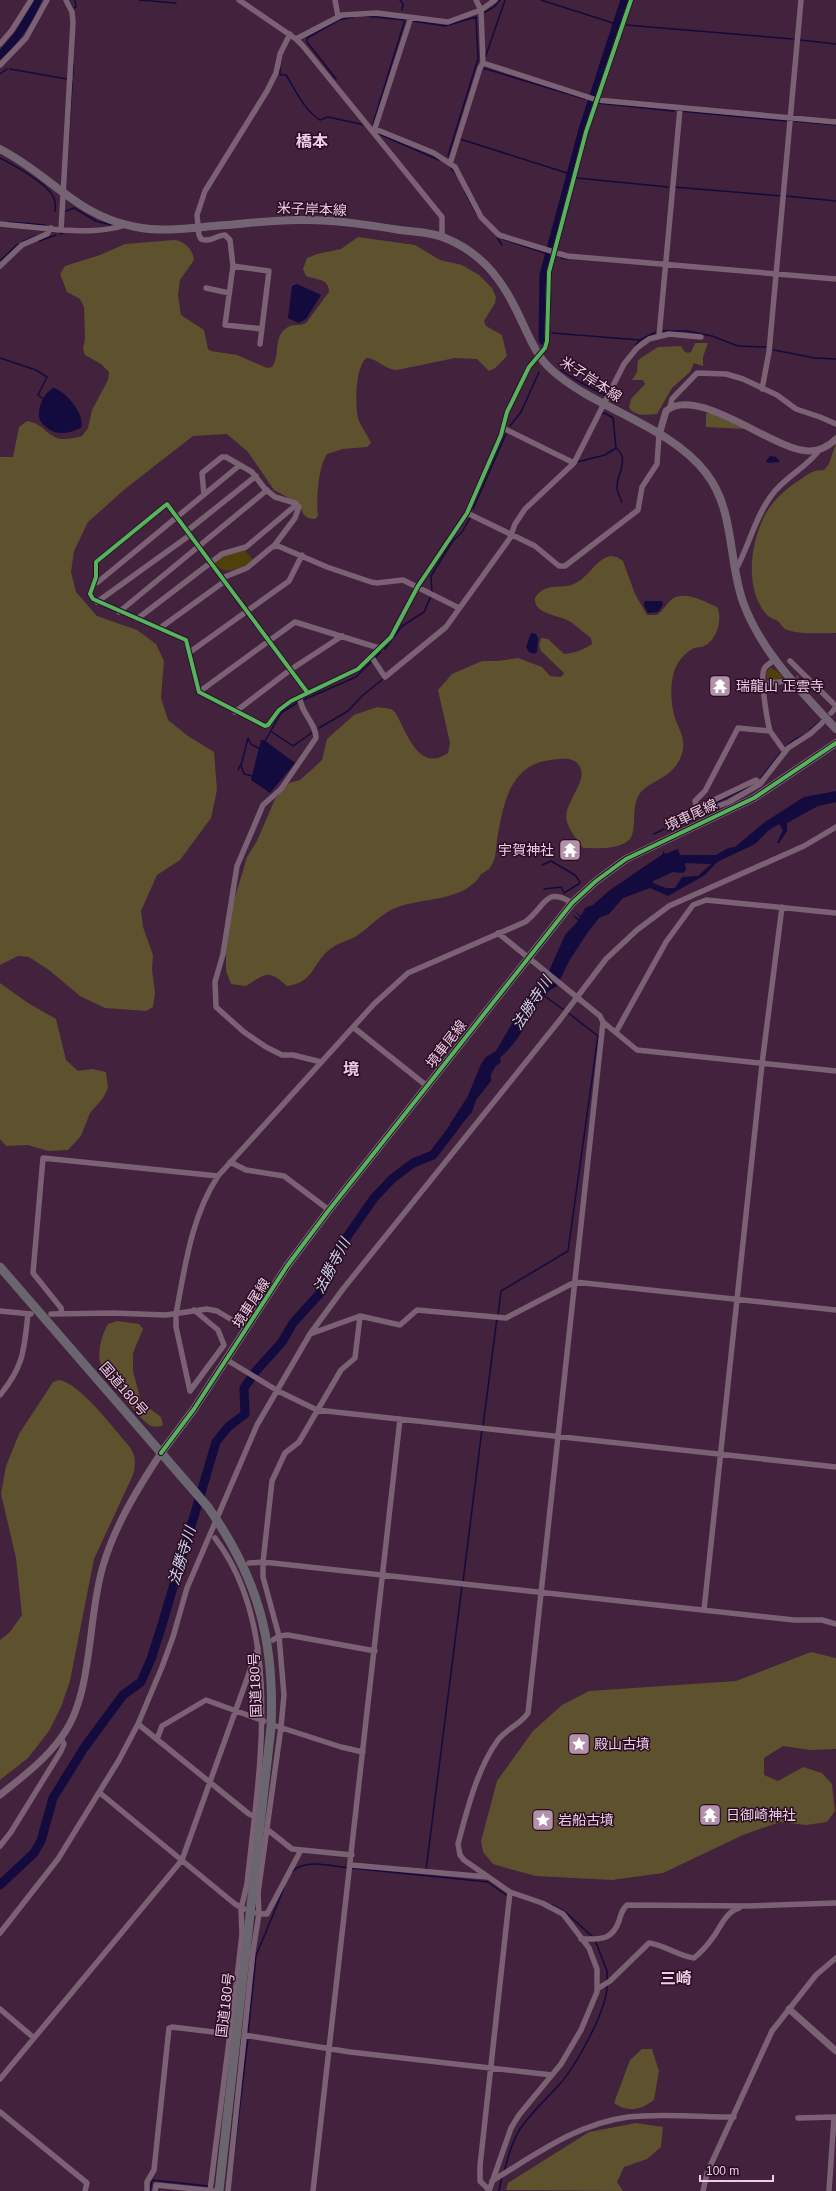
<svg xmlns="http://www.w3.org/2000/svg" width="836" height="2191" viewBox="0 0 836 2191" font-family="Helvetica,'Noto Sans JP',sans-serif">
  <rect width="100%" height="100%" fill="#42223c"/>
  <path fill="#50400c" d="M244,549L253,560C243,569 224,577 214,563L221,557Z
    M770,668L777,671L783,677L772,681L767,678L766,672Z"/>
  <path fill="#5e512d" d="M358,237L415,245L440,260L462,265L479,275L492,288L496,297L495,303L484,321L486,326L502,335L507,356L495,368L489,371L477,359L455,358L397,370C383,369 377,358 366,358C355,370 355,402 358,418C361,427 367,434 371,443L367,447L343,449L327,454C318,468 316,498 318,516L315,519C304,519 302,513 300,504L274,490L248,452L227,434L193,436L125,489L88,522L74,551L71,572L76,592L97,616L137,630L156,644L164,661L161,698L168,720L188,736L214,752L217,790L211,818L180,860L157,875L141,911L143,927L153,955L152,969L155,993L153,1007L146,1011L105,1008L80,996L49,970L29,957L18,956L0,965V457H13L19,427L27,421C51,425 46,447 82,436L88,428L92,410L108,380L109,372L101,364L85,355L83,349L85,339L84,307L80,299L67,292L60,274L65,266L100,255L125,244L174,240C184,241 193,249 194,260L180,280L178,295L181,315L204,330L208,349L211,351L237,355L267,368L272,367C281,355 272,336 288,327C293,324 300,326 306,323L329,292C329,278 316,280 306,276L303,269L307,258L317,254L341,249Z
    M695,343H708L703,357V366L694,363L690,372L672,388L657,414C647,415 634,417 629,407L631,399L645,384L643,380H632L637,372L638,360L658,347L681,346C684,351 685,354 691,352Z
    M708,413H711L746,429L706,427V414Z
    M836,443V633C820,633 799,635 785,629C782,627 781,624 779,622C775,619 769,618 766,614C745,589 750,546 763,519C770,503 784,490 798,481C809,474 811,470 824,470L829,464Z
    M610,556L617,557L623,561L635,594L647,615H657C663,611 666,604 672,599C685,590 705,602 717,607C723,618 717,639 706,645C703,647 698,647 694,648C684,653 675,664 673,676C670,689 671,705 675,718C679,729 685,738 683,750C675,783 645,778 637,799C632,809 637,833 629,840C618,850 597,848 583,848C577,839 570,832 567,822C561,803 593,779 577,763C571,757 558,759 551,760C509,764 503,806 497,840C496,850 496,861 489,869C487,871 484,872 481,874C479,877 477,881 474,883C449,905 412,896 386,913C375,920 366,930 355,937C348,941 340,942 333,947C312,961 315,983 287,986C268,969 267,973 246,986L231,984L226,971V953L233,904L247,857L257,841L275,799L289,783L300,780L318,764L322,760L327,739L354,715L377,707L391,709L395,712C406,730 418,774 448,753L450,743L438,690L452,674L482,661H497L518,658L542,667L550,676L561,677L564,673L541,651L539,646L541,638L548,639L564,654C575,653 583,650 592,644L591,638C584,633 576,625 569,621C558,615 533,614 535,598C545,582 559,589 571,585C588,580 594,560 610,556Z
    M0,983L28,1003L56,1019L66,1060L78,1071L92,1069L106,1072L108,1088L103,1098L90,1113L81,1136L68,1150L48,1151L28,1145L6,1146L0,1139Z
    M117,1321L139,1324L143,1329L133,1353V1371L141,1402L161,1417L163,1425C160,1427 155,1427 151,1426C143,1423 107,1378 102,1369C96,1355 101,1336 108,1324Z
    M59,1380C80,1383 114,1429 129,1446C136,1456 136,1463 133,1475L94,1559L70,1681L61,1707L49,1731L28,1758L0,1780V1640L10,1632L22,1615L16,1558L1,1494L6,1466L19,1434L53,1382Z
    M811,1652L836,1658V1749L811,1750L783,1746L764,1758V1775L778,1781L803,1767L822,1773L832,1784L835,1811L827,1822L806,1825L780,1822L743,1835L663,1873L612,1880L536,1876L517,1871L493,1864L483,1852L481,1841L497,1781L533,1731L562,1705L589,1691L736,1681Z
    M642,2049H652L659,2071L654,2100C641,2110 628,2113 614,2103L630,2060Z
    M636,2123L663,2127L661,2147L647,2159L624,2167L617,2182L623,2191L506,2190L508,2183L589,2132Z"/>
  <path fill="#130a3e" fill-rule="evenodd" d="M34,0H42C33,23 19,43 0,60V50L16,31Z
    M72,81H73L66,189Z
    M297,284L321,295L306,319L299,323L288,318L292,286Z
    M53,388C65,390 86,415 81,428C65,435 53,436 41,422C35,412 43,394 53,388Z
    M770,456L776,457L780,462L768,463L766,461Z
    M646,601H662L663,605L658,612L648,613L644,606V602Z
    M531,633L536,634L538,638L537,652L534,654L529,652L526,647Z
    M261,740H264L295,763L270,793L251,780Z
    M836,791V802L818,806L787,823V831L779,843H777L783,830L779,824L769,830L755,844L717,862L705,875L668,896L650,888L623,898L609,914L599,918L588,932L569,961L557,986C533,998 531,1019 517,1039C512,1046 506,1052 500,1058L501,1062L496,1066L491,1074V1081L476,1100L472,1112L458,1128L450,1124L468,1096L481,1064L486,1057L496,1051L517,1015L545,980L565,935L578,921L572,914L579,919L580,917L575,911L581,916L585,908L593,905L610,890L663,854V850L665,854L678,849L680,855H716L728,848L735,847L765,822L804,797ZM685,863L711,864L698,876L682,877L675,888H666L653,883V881L673,872L683,873L686,870Z"/>
  <g fill="none" stroke-linecap="round" stroke-linejoin="round">
    <path stroke="#130a3e" stroke-width="1.5" d="M69,0L74,11
      M139,0L176,3
      M400,0L403,4L402,10
      M541,0L613,23
      M73,8L76,7L75,0
      M485,12L494,7L500,0
      M365,16L405,20L373,124
      M413,21L445,26L476,17L478,59L448,156
      M626,25L793,39
      M800,40L836,44
      M485,58L505,0
      M280,68V75H286C296,91 304,110 320,120L328,117L365,125
      M483,68L585,99
      M10,69L67,79
      M0,74L7,69
      M73,75V63
      M336,79L307,42V38L339,20L353,17
      M597,103L674,111
      M681,111L786,121
      M794,121L836,125
      M379,134L439,160
      M460,139L567,173
      M0,158C14,165 42,181 51,193C55,198 56,205 55,211
      M451,168L456,174
      M577,178L668,187
      M674,187L782,196
      M465,192L476,213
      M786,196L836,201
      M66,211L74,208L96,221L111,225
      M8,222L45,225
      M60,234L63,233
      M497,237L502,245
      M503,239L545,253
      M39,241L56,235
      M22,242L36,236
      M561,258L567,259
      M0,261L18,244
      M663,331H687L712,336L738,346L766,347
      M552,333L640,340
      M635,346L640,340L656,332
      M774,350L815,358L836,359
      M0,358L36,370L47,377L38,395L45,400
      M561,370L576,380L606,396
      M510,426L521,412L539,372
      M616,448C630,459 617,474 617,487C617,492 620,498 622,502
      M577,462L605,455L616,448L613,418L605,413L601,414
      M473,509L506,434
      M432,592L431,576L452,542L462,532L470,518
      M385,649L402,626L424,612L431,596
      M375,658L381,652
      M303,700L356,677L371,662
      M829,711L832,708
      M319,728L348,711L362,696L383,679
      M810,730L819,722
      M272,732L293,746L313,732
      M265,741L281,713L297,703
      M785,747L794,740L804,735
      M241,765L244,774L252,776
      M238,770L242,762L248,738L251,744L260,749
      M761,778L782,751
      M701,810L750,786
      M678,824L693,817
      M654,834L664,829
      M542,865L551,861L575,875L580,882
      M544,889L561,887L564,893L580,883
      M543,995L564,1010
      M498,1315L501,1291L568,1251L598,1036L567,1012
      M483,1426L497,1318
      M463,1582L482,1429
      M351,1868L488,1882L506,1895
      M426,1870L462,1586
      M292,1872C303,1858 332,1866 348,1868
      M552,1905L565,1912L593,1937
      M595,1940L607,1971V1980
      M248,2034L256,1956L284,1888
      M504,2172C508,2157 512,2142 520,2129C531,2113 545,2100 558,2086C575,2068 607,2010 607,1986
      M230,2188L248,2038
      M150,2191L152,2180L208,2186
      M499,2191L502,2177"/>
    <path stroke="#130a3e" stroke-width="9" d="M543,340L544,275L583,130L625,0
      M0,1885L34,1853L41,1841L53,1798L84,1748L123,1695L141,1682L151,1659L161,1628L216,1442L228,1427L245,1414L244,1388L256,1371L282,1342L293,1323L322,1291L337,1251L374,1198L392,1179L413,1163L433,1155L461,1118"/>
    <path stroke="#5c3c56" stroke-width="5.5" stroke-dasharray="5.5 3" stroke-linecap="butt" d="M788,680L799,678"/>
    <path stroke="#7a6274" stroke-width="5.5" d="M239,0L296,39L303,46L442,217V236
      M335,0L338,16
      M296,39L342,15L377,13L448,22L481,10L495,0
      M0,44L12,30L31,0
      M483,63L597,100L836,122
      M0,65L26,38L47,0
      M375,129L434,153L455,167L481,217L499,235L567,256L836,279
      M374,131L411,17
      M450,164L480,68L483,63L481,10L476,0
      M0,224L61,230L73,22L72,12L66,0
      M61,230C82,231 105,232 125,225
      M0,266L22,245L47,234L51,228
      M233,266L269,271L260,344
      M206,288L229,293
      M262,329L225,325L233,266L230,240L225,235C217,235 210,243 201,239L199,235L197,215L205,191L267,91L276,73L280,54L290,34
      M659,336L680,109
      M762,389L769,352L801,0
      M670,407L672,399L697,373L726,374L743,379L777,395L796,409L820,417L836,424
      M503,428L574,463
      M204,495L202,473L222,457H226L252,472L265,489L275,497L295,503L299,507L295,518L274,546
      M467,513L535,546L559,566H565L638,510L642,487L657,464L659,435
      M187,531L256,476
      M735,571C749,547 754,519 771,496C784,477 808,467 820,449
      M222,578L247,568L272,547L278,546L327,567L371,582L377,583L403,580L459,608
      M94,583L98,582L240,465
      M97,602L190,535
      M119,612L267,490
      M137,619L222,554L246,547L296,505
      M160,628L225,581
      M190,652L289,581L302,555
      M371,656L385,677L446,627L510,538L515,524L525,509L574,463L624,364L637,348L649,339L669,334L701,337
      M790,661L836,706
      M764,684L786,681
      M199,692L295,622L379,648
      M307,692L167,504L96,562V577L90,594L93,599L186,640L199,692L265,726L268,725L279,710L291,701L358,669L391,637L418,586L467,513L501,435L507,412L529,367L545,348L547,341L549,272L586,132L631,0
      M300,697C300,713 316,722 316,738L281,789L263,805L237,866L223,954L215,982L216,1007L244,1032L266,1047L282,1055H293L321,1062
      M235,712L290,670L342,636
      M831,713L836,707
      M770,731C767,720 760,678 764,669C766,665 772,662 776,659
      M760,784L756,780L697,808L699,813L729,802L760,784L788,748L810,734L822,723
      M697,808L695,801L705,791L738,728L770,731L785,752
      M498,933L600,1016L603,1022L637,1050L836,1071
      M353,1027L427,1086
      M616,1032L666,942L693,905L706,900L836,913
      M230,1162L246,1170L284,1176L329,1210
      M0,1311L31,1314
      M51,1314L113,1313L166,1315L207,1309L217,1311L247,1329
      M62,1314L61,1308L33,1273L43,1158L218,1176
      M360,1316L355,1358L341,1370L299,1442L285,1453L272,1481L263,1562L794,1620H822L836,1624
      M310,1334L360,1316L400,1325L417,1310L506,1318L575,1282L836,1310
      M227,1360L278,1391L317,1410L836,1467
      M190,1391L176,1327V1314C185,1267 191,1217 218,1176L374,1004L408,973L525,922C545,908 545,885 572,903
      M190,1391L224,1345L218,1330L194,1310
      M0,1395C24,1366 24,1350 28,1314
      M704,1610L762,1064L782,907
      M273,1640L279,1636L288,1635L375,1651
      M138,1724L249,1814L254,1816
      M276,1726L341,1747L363,1752
      M157,1739L162,1726L206,1700L264,1721
      M100,1793L235,1904L244,1909
      M268,1830L292,1849L352,1855
      M0,1846L11,1832L61,1751L64,1744L61,1738
      M351,1865L488,1877
      M256,1913L267,1914L301,1850
      M0,1933L58,1859L119,1760L138,1724L162,1667L173,1637L187,1588L257,1425L310,1334L343,1289L559,1021L606,959L637,930L669,906L804,846L836,827
      M581,1939C600,1939 612,1941 619,1921C621,1914 622,1910 627,1905L747,1906L836,1903
      M597,1989L610,1981L649,1943C665,1945 678,1956 694,1958C700,1953 706,1947 711,1940C720,1929 725,1912 739,1908
      M0,2009L34,2038
      M244,2035L350,2052L552,2075
      M0,2079L182,1860L258,1648
      M0,2112L87,2183L85,2191
      M798,2118L835,2117
      M492,2181C535,2155 576,2124 628,2117C660,2113 701,2117 734,2117
      M489,2190L480,2181V2166L510,1892
      M147,2191V2182L154,2170L169,2028L172,2027L230,2034
      M155,2191L156,2185L214,2191
      M210,2191L236,1986L242,1934L241,1909L247,1884C258,1777 286,1631 215,1538
      M228,2191L253,1951L259,1914L258,1893L281,1727L284,1695L279,1636L263,1577V1562L249,1563
      M313,2191L400,1419
      M489,2191L511,2128L519,2115L561,2064L581,2030L597,1992V1969L589,1948L563,1914L542,1903L510,1892L464,1860L460,1855L458,1844C467,1810 477,1769 498,1740C506,1729 520,1725 528,1713L603,1022
      M703,2191L707,2173L772,2031L816,1975L836,1958
      M829,2191L834,2118"/>
    <path stroke="#7a6274" stroke-width="7" d="M659,435L666,411C697,384 774,451 809,451C819,451 829,446 836,439
      M0,1795C21,1778 44,1761 60,1739C94,1697 87,1617 103,1566C115,1525 138,1488 161,1453
      M789,2009L836,2051"/>
    <path stroke="#746372" stroke-width="8" d="M0,149C51,175 76,216 136,227C165,233 196,227 226,225C252,223 279,219 305,220C337,220 369,225 400,230C415,232 432,232 445,238C485,254 505,284 522,322C529,336 534,350 544,362C555,375 569,384 584,393C623,416 678,436 706,473C735,510 728,560 743,602C761,652 801,691 836,729
      M161,1453L194,1409L287,1266L329,1210L572,903L596,881L626,859L754,798L836,743"/>
    <path stroke="#6a656e" stroke-width="9" d="M0,1267L208,1507C258,1578 275,1641 271,1727L219,2191"/>
    <g stroke="#270d22" stroke-width="6">
      <path id="cycleway" d="M307,692L167,504L96,562V577L90,594L93,599L186,640L199,692L265,726L268,725L279,710L291,701L358,669L391,637L418,586L467,513L501,435L507,412L529,367L545,348L547,341L549,272L586,132L631,0
        M161,1453L194,1409L287,1266L329,1210L572,903L596,881L626,859L754,798L836,743"/>
    </g>
    <use href="#cycleway" stroke="#56b35d" stroke-width="4"/>
  </g>
  <defs>
    <g id="temple-square" transform="scale(1.15)"><rect x="-9" y="-9" width="18" height="18" rx="4" fill="#b490aa" stroke="#270d22"/><path d="M0-6L5-2H3V0L6.5 2.5H4V6H1.5V3h-3V6H-4V2.5H-6.5L-3 0V-2H-5Z" fill="#fff"/></g>
    <g id="sight-square" transform="scale(1.15)"><rect x="-9" y="-9" width="18" height="18" rx="4" fill="#b490aa" stroke="#270d22"/><path d="M0-6L1.8-2.2L6-1.7L2.9 1.2L3.7 5.4L0 3.3L-3.7 5.4L-2.9 1.2L-6-1.7L-1.8-2.2Z" fill="#fff"/></g>
  </defs>
  <g fill-rule="evenodd">
    <use href="#temple-square" x="720" y="686"/>
    <use href="#temple-square" x="570" y="850"/>
    <use href="#sight-square" x="579" y="1744"/>
    <use href="#temple-square" x="710" y="1815"/>
    <use href="#sight-square" x="543" y="1820"/>
  </g>
  <g text-anchor="middle" stroke-width="3" stroke-linejoin="round" paint-order="stroke">
    <g font-size="14" fill="#f1cce6" stroke="#270d22">
      <text transform="translate(312 209) rotate(2)" y="5">米子岸本線</text>
      <text transform="translate(591 379) rotate(33)" y="5">米子岸本線</text>
      <text transform="translate(691 815) rotate(-25)" y="5">境車尾線</text>
      <text transform="translate(446 1044) rotate(-52)" y="5">境車尾線</text>
      <text transform="translate(251 1303) rotate(-57)" y="5">境車尾線</text>
      <text transform="translate(124 1389) rotate(49)" y="5">国道180号</text>
      <text transform="translate(255 1685) rotate(-92)" y="5">国道180号</text>
      <text transform="translate(225 2005) rotate(-83)" y="5">国道180号</text>
    </g>
    <g font-size="14" fill="#f1cce6" stroke="#270d22" text-anchor="start">
      <text x="736" y="691">瑞龍山 正雲寺</text>
      <text x="554" y="855" text-anchor="end">宇賀神社</text>
      <text x="594" y="1749">殿山古墳</text>
      <text x="726" y="1820">日御崎神社</text>
      <text x="558" y="1825">岩船古墳</text>
    </g>
    <g font-size="15" font-style="italic" fill="#cdd2ee" stroke="#270d22">
      <text transform="translate(532 1003) rotate(-57)" y="5">法勝寺川</text>
      <text transform="translate(332 1266) rotate(-62)" y="5">法勝寺川</text>
      <text transform="translate(182 1556) rotate(-73)" y="5">法勝寺川</text>
    </g>
    <g font-size="16" font-weight="bold" fill="#f1cce6" stroke="#270d22">
      <text x="312" y="147">橋本</text>
      <text x="351" y="1075">境</text>
      <text x="676" y="1984">三崎</text>
    </g>
  </g>
  <path d="M700 2175v6h73v-6" fill="none" stroke="#f1cce6" stroke-width="2"/>
  <text x="706" y="2175" font-size="12" fill="#f1cce6" stroke="#270d22" stroke-width="3" paint-order="stroke">100 m</text>
</svg>
